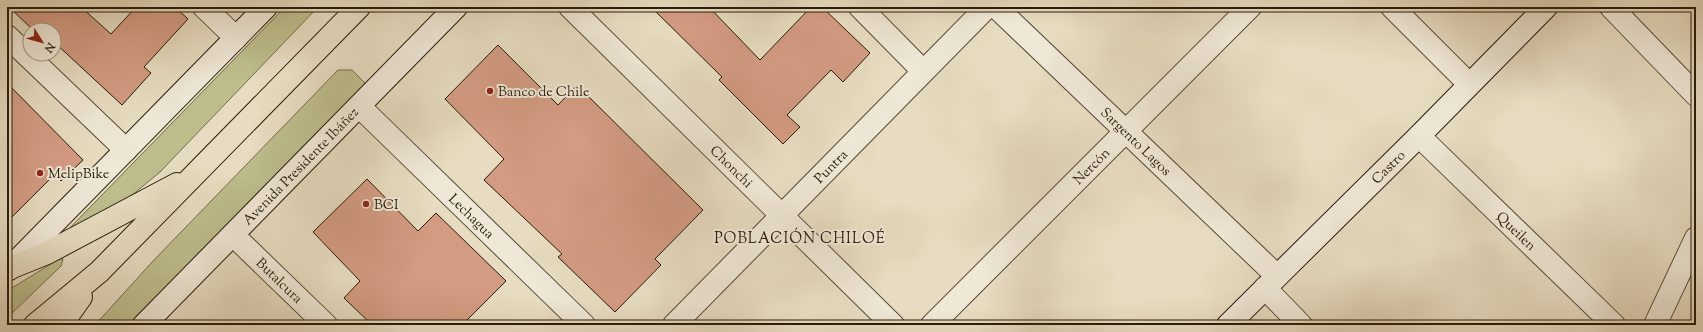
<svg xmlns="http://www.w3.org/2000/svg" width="1703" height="332" viewBox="0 0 1703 332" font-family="'Sorts Mill Goudy',serif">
  <rect width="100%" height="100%" fill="#e7dcc1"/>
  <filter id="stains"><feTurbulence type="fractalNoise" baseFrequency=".005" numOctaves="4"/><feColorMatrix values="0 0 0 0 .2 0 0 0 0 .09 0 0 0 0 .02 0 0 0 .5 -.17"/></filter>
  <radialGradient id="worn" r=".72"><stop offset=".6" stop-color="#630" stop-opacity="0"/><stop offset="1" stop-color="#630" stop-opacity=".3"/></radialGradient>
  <path fill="#bebe8d" stroke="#736d4c" d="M285,7H318L160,172L131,196L62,236Z
    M338,70H352L366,84L129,325H95L153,261Z
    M59,259H63L61,266L7,318V291Z"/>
  <path fill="#d39b82" stroke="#281c0a" d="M9,7H81L111,34L136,7H175L188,19L144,67L151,73L122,105L54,42V30H33Z
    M651,7H709L760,60L811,7H822L870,53L843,82L831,70L787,115L800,127L783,144L719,80L722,77Z
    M498,45L558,105L577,85L703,210L655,259L661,265L615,312L558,257L562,254L484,180L504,159L445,99Z
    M7,83L83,160L61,181L55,174L7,222Z
    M367,179L418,231L436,213L506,281L462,325H372L344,298L360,281L313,232Z"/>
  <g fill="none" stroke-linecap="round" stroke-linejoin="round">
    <g stroke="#584c38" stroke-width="24">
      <g id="street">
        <path d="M204,7L236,38"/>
        <path id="s1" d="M570,7L893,325"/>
        <path d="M860,7L923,71"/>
        <path id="s2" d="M996,7L1277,276"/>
        <path d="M1392,7L1469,84"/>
        <path d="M1611,7L1696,95"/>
        <path d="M7,36L126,150"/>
        <path id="s3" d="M360,107L584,325"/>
        <path id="s4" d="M1419,136L1614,325"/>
        <path id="s5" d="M233,235L326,325"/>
        <path d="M1265,288L1301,325"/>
        <path id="s6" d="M674,325L987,7"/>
        <path id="s7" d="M932,325L1250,7"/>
        <path d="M1655,325L1696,238"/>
      </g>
    </g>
    <g stroke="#281c0a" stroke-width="24">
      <g id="secondary">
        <path d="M9,269L266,7"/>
        <path id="s8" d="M144,325L456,7"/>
        <path id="s9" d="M1228,325L1419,136L1546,7"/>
      </g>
    </g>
    <g stroke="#281c0a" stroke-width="24">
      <path id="primary" d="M10,268L47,253L177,184
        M35,325L99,272L359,7
        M61,325L81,297"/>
    </g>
    <use href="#street" stroke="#efe8d7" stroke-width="22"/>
    <use href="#secondary" stroke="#efe8d7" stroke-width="22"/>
    <use href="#primary" stroke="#e7dcc1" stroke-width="22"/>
  </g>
  <g fill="#8f2418" stroke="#efe8d7" stroke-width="1.5">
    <circle cx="490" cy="91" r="4"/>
    <circle cx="40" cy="173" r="4"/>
    <circle cx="366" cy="204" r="4"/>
  </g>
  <g text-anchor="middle" stroke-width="4" stroke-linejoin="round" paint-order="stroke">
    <g font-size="14" fill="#281c0a" stroke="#efe8d7" text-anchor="start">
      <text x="498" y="96">Banco de Chile</text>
      <text x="48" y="178">MelipBike</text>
      <text x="374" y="209">BCI</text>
    </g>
    <g font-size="14" fill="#281c0a" stroke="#efe8d7">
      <text dy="5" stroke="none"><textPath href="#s2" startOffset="194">Sargento Lagos</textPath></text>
      <text dy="5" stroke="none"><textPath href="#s8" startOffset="223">Avenida Presidente Ibáñez</textPath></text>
      <text dy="5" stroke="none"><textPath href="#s1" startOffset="227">Chonchi</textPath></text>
      <text dy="5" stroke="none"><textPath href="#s6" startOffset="223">Puntra</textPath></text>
      <text dy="5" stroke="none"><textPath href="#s7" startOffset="225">Nercón</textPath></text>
      <text dy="5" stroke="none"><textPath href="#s9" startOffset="225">Castro</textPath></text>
      <text dy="5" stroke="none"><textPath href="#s3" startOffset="156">Lechagua</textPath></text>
      <text dy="5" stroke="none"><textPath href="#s4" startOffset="136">Queilen</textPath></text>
      <text dy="5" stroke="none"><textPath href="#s5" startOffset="65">Butalcura</textPath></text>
    </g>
    <g font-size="15" letter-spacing="1" fill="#281c0a" stroke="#efe8d7">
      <text x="800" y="243">POBLACIÓN CHILOÉ</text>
    </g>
  </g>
  <rect width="1703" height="332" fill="none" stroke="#e7dcc1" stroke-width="24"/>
  <rect x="8" y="8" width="1687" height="316" fill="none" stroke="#281c0a" stroke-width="2"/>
  <rect x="12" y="12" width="1679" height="308" fill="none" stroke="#281c0a"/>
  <g transform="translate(42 42) rotate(127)"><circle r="19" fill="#efe8d7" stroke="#9f9685"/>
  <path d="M0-3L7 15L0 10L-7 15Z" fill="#8f2418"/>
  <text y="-6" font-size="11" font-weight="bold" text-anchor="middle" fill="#281c0a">N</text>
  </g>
  <rect width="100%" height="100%" filter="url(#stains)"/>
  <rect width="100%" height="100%" fill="url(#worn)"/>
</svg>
